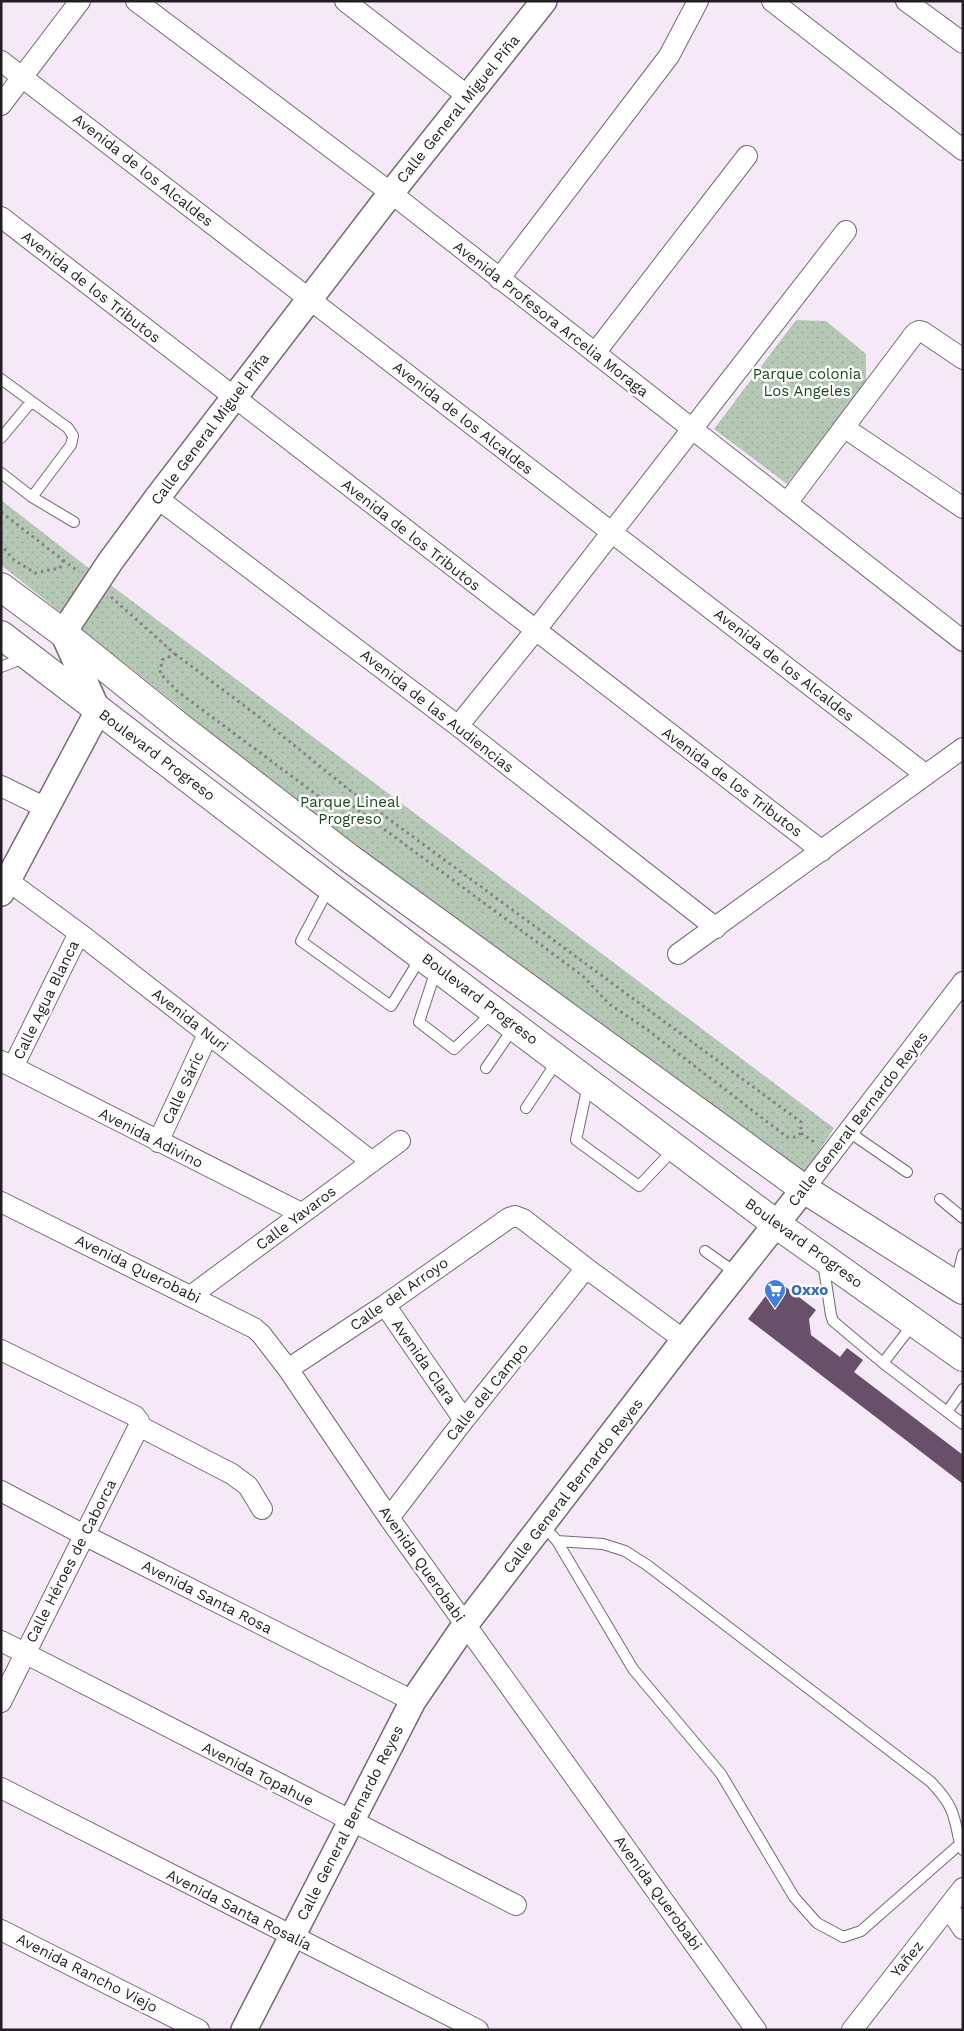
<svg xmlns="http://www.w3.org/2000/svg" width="964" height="2031" viewBox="0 0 964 2031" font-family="'Work Sans',sans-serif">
  <defs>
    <pattern id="park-dots" width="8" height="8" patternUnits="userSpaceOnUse" patternTransform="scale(1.25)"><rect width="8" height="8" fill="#b5c8b6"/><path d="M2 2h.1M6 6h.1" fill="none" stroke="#9bab9c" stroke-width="1.8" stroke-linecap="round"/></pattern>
  </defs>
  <rect width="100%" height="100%" fill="#f6e9f7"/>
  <path fill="url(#park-dots)" d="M796,320L826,321L866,354V383L787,484L714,429Z
    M1,500L104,580L834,1128L803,1177L325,839L176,704L1,565Z"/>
  <path fill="#68506b" d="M783,1285L816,1310L809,1319L811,1335L840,1357L847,1348L863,1360L854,1372L963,1455V1484L748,1319L771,1289Z"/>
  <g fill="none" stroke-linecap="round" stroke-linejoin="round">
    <g stroke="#756a76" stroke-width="12">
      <path id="service" d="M1,379L68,428L73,436L71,445L32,497L1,473
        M1,438L31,402
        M32,497L74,522
        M1,667L26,657
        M329,888L301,941L391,1006L421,957
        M436,970L419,1022L454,1049L494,1011
        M486,1068L514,1027
        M588,1085L576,1140L639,1186L674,1149
        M526,1108L558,1060
        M849,1132L907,1172
        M940,1199L963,1218
        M705,1251L736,1273
        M823,1262L831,1315L833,1321L883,1363L963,1424
        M956,1282L963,1254
        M883,1363L913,1324
        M947,1412L963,1389
        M543,1525L557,1541L633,1669L721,1774L794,1897L817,1923L843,1937L861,1931L960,1844L963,1850
        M557,1541L603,1544L625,1551L647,1565L931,1782C953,1805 954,1814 960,1844"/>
    </g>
    <g stroke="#756a76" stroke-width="22">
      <path id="minor" d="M136,1L391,193L963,641
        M345,1L469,97
        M772,1L963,150
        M906,1L963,43
        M1,61L926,775
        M1,105L80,1
        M1,217L822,851
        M499,279L669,56L698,1
        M595,353L747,156
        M845,428L963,508
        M157,498L458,726L716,928
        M787,503L915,333L919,331L923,332L963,359
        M458,726L535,631L846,231
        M1,786L46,808
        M7,880L79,933L372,1162
        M678,954L963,748
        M1,1061L301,1213
        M13,1067L79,933
        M158,1142L208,1034
        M804,1189L963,982
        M1,1202L254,1328L261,1334L288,1369L389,1518L756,2030
        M192,1295L400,1141
        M385,1305L464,1420
        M1,1350L135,1416L139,1421V1426L1,1702
        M288,1369L385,1305L509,1218L515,1216L523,1219L586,1268L684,1340
        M139,1426L232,1474L248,1486L262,1509
        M1,1491L84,1535L413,1701
        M389,1518L464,1420L586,1268
        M1,1641L516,1905
        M1,1788L478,2030
        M948,1907L963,1929
        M1,1930L199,2030
        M852,2030L963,1888"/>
    </g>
    <g stroke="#756a76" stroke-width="28">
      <path id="tertiary" d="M1,893L98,711L63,633L110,562L157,498L391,193L544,1
        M244,2030L413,1701L465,1625L684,1340L804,1189"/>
    </g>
    <g stroke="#756a76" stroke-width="30">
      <path id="primary" d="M1,587L63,633L182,729L349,858L804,1189L963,1290
        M1,635L330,887L776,1224L963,1357"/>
    </g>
    <path stroke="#877f88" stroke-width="3" stroke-dasharray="2.5 4" stroke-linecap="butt" d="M1,512L63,560L60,568L35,573L14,560L1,545
      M63,560L79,572
      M111,597L175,654
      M175,654L258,716L348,789L801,1122V1133L795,1137H787L645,1028L609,1004L583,976L346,801L321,798L177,691L160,673L162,660Z
      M801,1133L817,1144"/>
    <use href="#service" stroke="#fff" stroke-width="10"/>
    <use href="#minor" stroke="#fff" stroke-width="20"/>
    <use href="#tertiary" stroke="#fff" stroke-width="25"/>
    <use href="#primary" stroke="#fff" stroke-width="28"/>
  </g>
  <defs>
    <g id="supermarket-pin" transform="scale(1.125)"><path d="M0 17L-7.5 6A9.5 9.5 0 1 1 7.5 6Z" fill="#3f7fe0" stroke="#fff"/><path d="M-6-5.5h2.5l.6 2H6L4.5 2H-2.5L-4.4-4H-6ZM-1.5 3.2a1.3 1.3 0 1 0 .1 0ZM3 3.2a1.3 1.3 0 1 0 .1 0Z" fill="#fff"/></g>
  </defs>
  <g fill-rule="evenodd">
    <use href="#supermarket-pin" x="775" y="1290"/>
  </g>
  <g text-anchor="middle" stroke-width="5" stroke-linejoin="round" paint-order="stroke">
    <g font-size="15" fill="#211d22" stroke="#fff">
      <text transform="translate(458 109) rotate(-51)" y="5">Calle General Miguel Piña</text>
      <text transform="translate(143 170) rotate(38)" y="5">Avenida de los Alcaldes</text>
      <text transform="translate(91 287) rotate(38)" y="5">Avenida de los Tributos</text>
      <text transform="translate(551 319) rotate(38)" y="5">Avenida Profesora Arcelia Moraga</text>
      <text transform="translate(463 418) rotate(38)" y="5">Avenida de los Alcaldes</text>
      <text transform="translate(210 429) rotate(-53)" y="5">Calle General Miguel Piña</text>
      <text transform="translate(411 535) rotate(38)" y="5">Avenida de los Tributos</text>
      <text transform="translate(784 665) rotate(38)" y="5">Avenida de los Alcaldes</text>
      <text transform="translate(437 711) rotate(38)" y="5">Avenida de las Audiencias</text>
      <text transform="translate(157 755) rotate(37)" y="5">Boulevard Progreso</text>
      <text transform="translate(732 782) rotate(37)" y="5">Avenida de los Tributos</text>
      <text transform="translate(480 999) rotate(37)" y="5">Boulevard Progreso</text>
      <text transform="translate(46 1000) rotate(-64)" y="5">Calle Agua Blanca</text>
      <text transform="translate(190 1020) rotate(38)" y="5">Avenida Nuri</text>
      <text transform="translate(183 1088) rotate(-65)" y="5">Calle Sáric</text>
      <text transform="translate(858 1119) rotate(-52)" y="5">Calle General Bernardo Reyes</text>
      <text transform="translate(151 1138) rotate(27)" y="5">Avenida Adivino</text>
      <text transform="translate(296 1218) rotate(-37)" y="5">Calle Yavaros</text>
      <text transform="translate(804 1243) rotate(36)" y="5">Boulevard Progreso</text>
      <text transform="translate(138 1269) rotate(26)" y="5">Avenida Querobabi</text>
      <text transform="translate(399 1294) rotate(-35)" y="5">Calle del Arroyo</text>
      <text transform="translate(424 1362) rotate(55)" y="5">Avenida Clara</text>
      <text transform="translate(487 1392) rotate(-51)" y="5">Calle del Campo</text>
      <text transform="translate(573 1486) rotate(-52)" y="5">Calle General Bernardo Reyes</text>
      <text transform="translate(71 1561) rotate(-63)" y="5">Calle Héroes de Caborca</text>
      <text transform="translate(422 1564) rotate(55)" y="5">Avenida Querobabi</text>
      <text transform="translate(207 1597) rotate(27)" y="5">Avenida Santa Rosa</text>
      <text transform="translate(258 1774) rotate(27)" y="5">Avenida Topahue</text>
      <text transform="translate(350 1823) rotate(-63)" y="5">Calle General Bernardo Reyes</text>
      <text transform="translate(658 1893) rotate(54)" y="5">Avenida Querobabi</text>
      <text transform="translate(239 1910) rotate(27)" y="5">Avenida Santa Rosalía</text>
      <text transform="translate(907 1959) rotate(-51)" y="5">Yañez</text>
      <text transform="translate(87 1973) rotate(27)" y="5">Avenida Rancho Viejo</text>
    </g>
    <g font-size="15" fill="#184720" stroke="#fff">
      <text x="807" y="379">Parque colonia<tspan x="807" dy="17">Los Angeles</tspan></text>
      <text x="350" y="807">Parque Lineal<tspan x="350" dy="17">Progreso</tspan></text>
    </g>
    <g font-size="15" font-weight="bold" fill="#366cbe" stroke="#fff" text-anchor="start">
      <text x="791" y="1295">Oxxo</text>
    </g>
  </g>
  <rect width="964" height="2031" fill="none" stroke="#211d22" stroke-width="5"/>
</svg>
